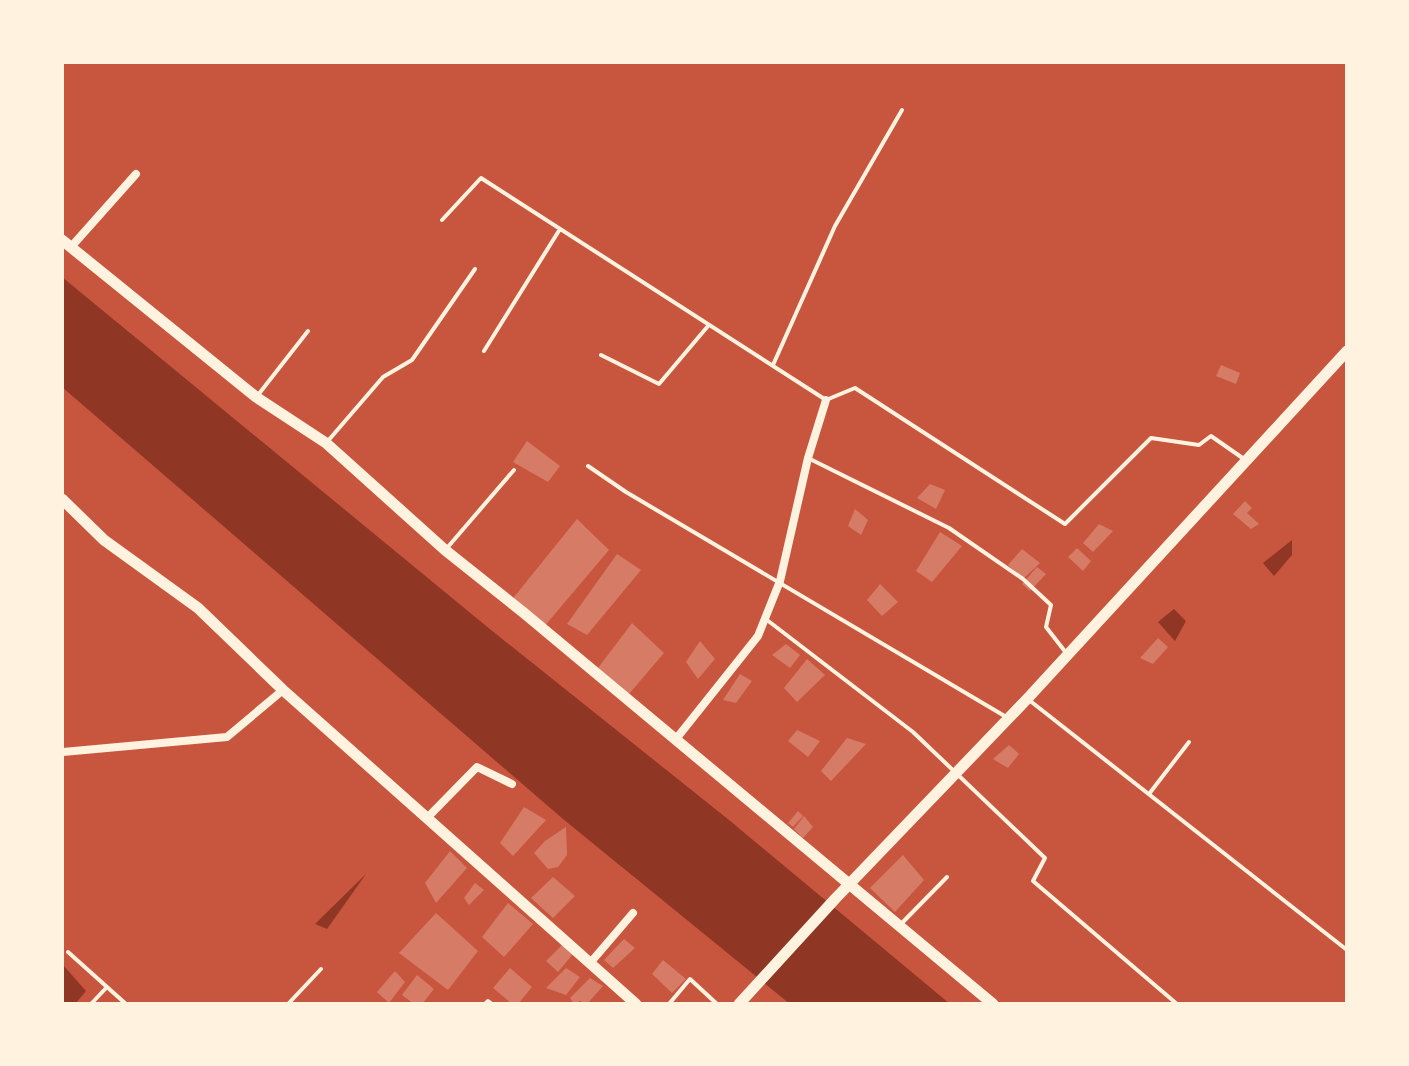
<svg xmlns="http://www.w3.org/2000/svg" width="1409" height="1066" viewBox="0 0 1409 1066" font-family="'Space Grotesk',sans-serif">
  <rect width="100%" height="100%" fill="#c8553d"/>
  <path fill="#8f3625" d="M62,277L491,630L729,820L950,1004H790L563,819L62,387Z
    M1292,540V555L1274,576L1263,563Z
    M1174,609L1186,621L1175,641L1158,622Z
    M366,874L327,929L315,924Z
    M62,966H64L86,991L75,1004H62Z"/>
  <path fill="#d67c66" d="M1221,365L1240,373L1236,384L1216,376Z
    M527,441L560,466L548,482L513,462Z
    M930,484L945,490L936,509L917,498Z
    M1245,501L1252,508L1247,513L1259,524L1251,529L1233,514Z
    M855,509L868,520L861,535L848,526Z
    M577,519L609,550L543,628L510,602Z
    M1099,524L1113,531L1093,552L1083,543Z
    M940,532L962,546L932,582L916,571Z
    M1077,548L1091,561L1083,571L1068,557Z
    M1022,549L1040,563L1023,579L1008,565Z
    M617,554L641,570L587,635L567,624Z
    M1037,567L1046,574L1030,591L1022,584Z
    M880,584L898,602L882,616L867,600Z
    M632,623L664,653L629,694L598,668Z
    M1158,638L1168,647L1153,664L1140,658Z
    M700,641L715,659L698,679L686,662Z
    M786,644L800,655L790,668L772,655Z
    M807,659L825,675L797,702L784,688Z
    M740,674L752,681L736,703L723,700Z
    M797,730L820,741L808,757L788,741Z
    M847,738L866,744L831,781L821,771Z
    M1009,745L1019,754L1008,768L993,759Z
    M524,807L546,820L513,856L500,843Z
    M798,811L803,816L793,827L788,823Z
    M804,816L813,827L803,838L794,829Z
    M566,827L567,855L558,867L548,869L534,853L545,841Z
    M450,851L467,868L436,903L425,883Z
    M903,855L924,880L895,912L870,888Z
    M553,877L575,896L553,918L531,898Z
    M475,883L484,890L469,905L464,898Z
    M508,903L533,924L504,957L482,937Z
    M436,913L478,951L448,990L399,953Z
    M624,939L635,948L613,968L604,960Z
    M563,944L573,954L558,972L546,961Z
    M663,960L686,979L672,993L652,974Z
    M510,968L532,987L518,1004H512L493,988Z
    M566,968L580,977L566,995L546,988Z
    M395,971L405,982L389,1003L377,992Z
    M417,975L434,989L422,1004H414L402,995Z
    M590,978L603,986L587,1004L580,1001L574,1004L570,998Z"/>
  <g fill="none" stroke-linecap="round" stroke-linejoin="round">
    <path stroke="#fff3e0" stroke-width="4" d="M442,220L481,178L826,400L855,388L1065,524L1151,438L1199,445L1211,436L1244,459
      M484,351L560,229
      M601,355L659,384L708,326
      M773,365L835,226L902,110
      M258,395L308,331
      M327,442L383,377L412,360L475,269
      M808,458L949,528L1023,579L1051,605L1046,627L1067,654
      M588,466L626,492L1008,718
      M447,548L514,470
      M767,620L913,732L1045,858L1033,881L1177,1004
      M1029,700L1347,950
      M1149,794L1189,742
      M901,924L947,877
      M68,952L126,1004
      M91,1004L107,987
      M288,1004L321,969
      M485,1004L488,1001L492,1004
      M669,1004L690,979L717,1004"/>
    <path stroke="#fff3e0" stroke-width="8" d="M71,247L136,174
      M676,739L758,636L780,581L808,458L826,400
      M63,752L227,737L283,690
      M427,818L477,767L512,784
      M591,962L633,913"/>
    <path stroke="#fff3e0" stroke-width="11" d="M62,240L256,397L326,443L445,550L524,613L993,1004
      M62,499L104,540L198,608L283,690L636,1004
      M739,1004L835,899L1028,698L1347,351"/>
  </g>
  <rect width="1409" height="1066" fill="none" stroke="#fff3e0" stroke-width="128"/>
</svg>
